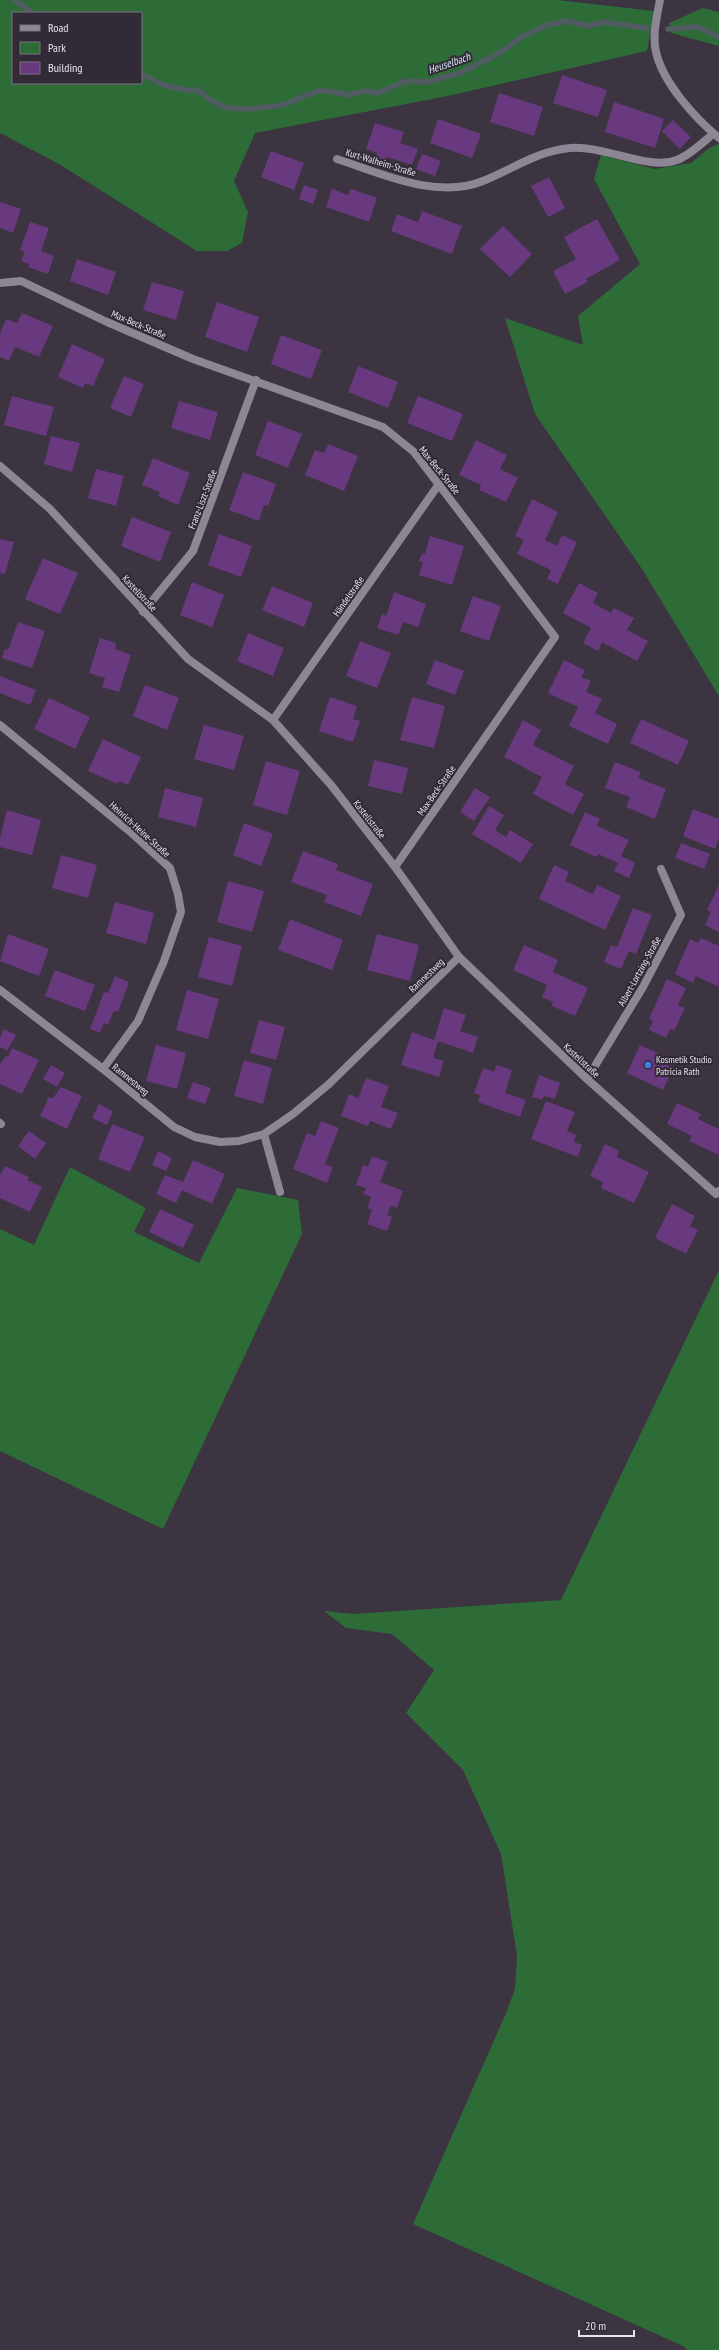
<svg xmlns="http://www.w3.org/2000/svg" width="719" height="2350" viewBox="0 0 719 2350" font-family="'PT Sans Narrow',sans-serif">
  <rect width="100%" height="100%" fill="#3c3441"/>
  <path fill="#2d6b37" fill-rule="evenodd" d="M0,0H557L654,11L647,51L443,97L255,133L234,181L248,212L242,243L227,251H197L59,164L0,133ZM13,13H141V83H13Z
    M703,8L719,12V46L671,33L669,23Z
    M719,144V696L640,566L535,414L505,318L583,345L578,316L640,264L594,179L601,155L655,169L691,163L709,148Z
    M70,1167L146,1208L134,1232L199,1263L237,1188L298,1200L302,1234L163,1529L0,1451V1229L34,1245Z
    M719,1270V2350H687L685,2347L413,2224L506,2013L515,1989L517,1956L501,1854L463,1770L406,1713L434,1670L392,1634L346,1628L324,1611L353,1614L561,1600Z"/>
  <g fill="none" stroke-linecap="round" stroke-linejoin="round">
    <path stroke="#515b62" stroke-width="5.5" d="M15,0L32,13
      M668,29L698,27L719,37
      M141,74L163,85L184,90H198L212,101L226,108L249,109L283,105L320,90L349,95L365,91L379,93L406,81L429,82L462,72L498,54L523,36L547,25L566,21L588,26L603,22L647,28"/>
  </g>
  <path fill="#68397f" d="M562,75L607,90L598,117L553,103Z
    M499,93L543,107L534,136L490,122Z
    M614,102L664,119L655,148L605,132Z
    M438,119L481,134L472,158L430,143Z
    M673,120L691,137L680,149L662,131Z
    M375,123L404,132L400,143L418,149L412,165L387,157L386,161L376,157L377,153L366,149Z
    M271,151L304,163L294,190L261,177Z
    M422,154L441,161L435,176L416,169Z
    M549,177L565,208L548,217L531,186Z
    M304,185L318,190L313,204L299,199Z
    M332,189L348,195L351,189L377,198L369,222L326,207Z
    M0,202L21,209L13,233L0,228Z
    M422,211L462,226L452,254L391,231L397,214L418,222Z
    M597,219L620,260L586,279L588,282L565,294L553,271L576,259L564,237Z
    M30,222L49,228L41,251L54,256L48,274L28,267L29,264L21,261L25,252L20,250Z
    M503,226L532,254L510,277L480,249Z
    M77,259L116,272L108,295L70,281Z
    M152,282L184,291L176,320L143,310Z
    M217,302L259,317L247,352L205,337Z
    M22,313L53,326L39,357L15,347L9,361L0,357V333L6,319L17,323Z
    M281,335L322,350L311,379L271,364Z
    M72,344L105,359L93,386L85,383L83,388L58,377Z
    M358,366L398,382L388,408L348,392Z
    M124,376L144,384L131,417L110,408Z
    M12,396L54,407L46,436L4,425Z
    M418,396L463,414L452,441L407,423Z
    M179,401L218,412L210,440L171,428Z
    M268,421L302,434L288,468L255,455Z
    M51,436L80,443L72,472L44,464Z
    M476,440L507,455L500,469L518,478L506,502L479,490L481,485L459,475Z
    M328,444L358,456L344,491L305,475L315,450L324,453Z
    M153,458L190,473L178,505L158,496L160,492L142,485Z
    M96,469L124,476L116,506L88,498Z
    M243,472L276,484L268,506L264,505L259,521L229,510Z
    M532,499L558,512L545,540L557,546L562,535L577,542L558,584L547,579L551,570L517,554L524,540L515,536Z
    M132,517L171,532L160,562L121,546Z
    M219,534L252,546L241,577L208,565Z
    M430,536L464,546L452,585L419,575L423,562L419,561L422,553L425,554Z
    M0,539L14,542L5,574L0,573Z
    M43,558L78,573L60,614L25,599Z
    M192,582L224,595L212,627L180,615Z
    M579,583L598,593L593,603L611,613L614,608L634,618L627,630L648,641L637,661L602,642L598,651L583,643L591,628L563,613Z
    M272,586L313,603L304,627L262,610Z
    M394,592L426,604L418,627L403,622L398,635L377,628L382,614L386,616Z
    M473,596L501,606L489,641L460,631Z
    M18,622L45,631L32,668L2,658L5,649L8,650Z
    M248,633L284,648L273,676L237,661Z
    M100,638L116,643L115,649L131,655L119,692L102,687L105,678L89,673Z
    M360,641L391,653L377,688L346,676Z
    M435,660L464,671L455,695L426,684Z
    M564,660L585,670L581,677L591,681L586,692L602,699L595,713L617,724L608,744L569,726L578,707L548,693Z
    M0,676L36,690L30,705L0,693Z
    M145,685L179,698L167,730L133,716Z
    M330,697L357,706L353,719L360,721L353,742L319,731Z
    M412,697L445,706L434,748L400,740Z
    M49,698L90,717L75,749L34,729Z
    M641,719L689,741L678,765L630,743Z
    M523,720L541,730L533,745L574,766L565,784L584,794L573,815L533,794L542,777L504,757Z
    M204,725L244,736L234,770L194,759Z
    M103,739L141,757L128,785L119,781L118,784L88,771Z
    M374,760L408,768L402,794L368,786Z
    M266,761L300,771L287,815L253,805Z
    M615,762L641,772L638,778L666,789L655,819L626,807L630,797L605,788Z
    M165,788L203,798L196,827L158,817Z
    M475,788L490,797L474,821L460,812Z
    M489,806L504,815L495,830L506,837L510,830L533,844L521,863L472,834Z
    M693,809L719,819V838L715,849L683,836Z
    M7,810L41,820L32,855L0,847V838Z
    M585,812L600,819L597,826L629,840L621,856L635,863L629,878L614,871L618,863L598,854L596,857L570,845Z
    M244,823L273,834L261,866L233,855Z
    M681,843L710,854L704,869L675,858Z
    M303,851L338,864L336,870L373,884L361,916L324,902L327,895L291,882Z
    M61,855L97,865L88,898L52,888Z
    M554,865L569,872L565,881L593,894L597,885L621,896L605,930L539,899Z
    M228,881L264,891L252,932L217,922Z
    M719,885V932L705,925L711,912L707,910Z
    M115,902L154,913L146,944L106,933Z
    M633,908L652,915L636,954L629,951L621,969L604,962L611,945L617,947Z
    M290,919L343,940L332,970L278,950Z
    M8,934L49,949L39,976L0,961Z
    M377,934L419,945L410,981L367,970Z
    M209,937L242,946L232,986L198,977Z
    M701,938L719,946V987L696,976L693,983L675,974L690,939L698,943Z
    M524,945L558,960L553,972L588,988L575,1016L552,1006L553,1002L542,997L547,985L513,970Z
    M55,970L95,985L85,1011L45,996Z
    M115,976L129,982L118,1012L114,1011L108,1025L104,1023L100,1033L90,1029L104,992L108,993Z
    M667,979L686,988L678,1005L685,1008L674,1031L670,1029L666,1038L649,1030L653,1021L649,1019Z
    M187,990L219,999L208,1039L176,1030Z
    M444,1008L466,1015L460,1031L478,1037L473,1053L438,1041L433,1058L444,1061L439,1077L401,1065L412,1032L434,1040Z
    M259,1020L285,1027L276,1060L250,1053Z
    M4,1029L16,1035L7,1051L0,1047V1037Z
    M156,1045L186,1053L177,1089L146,1081Z
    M640,1045L662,1055L659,1061L673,1068L663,1090L627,1073Z
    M12,1048L39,1060L22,1094L0,1084V1064L6,1056L8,1057Z
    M244,1060L272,1068L263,1104L234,1096Z
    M51,1065L65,1073L57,1087L43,1079Z
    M497,1065L512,1070L505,1093L526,1100L520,1117L478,1102L480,1095L474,1093L483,1068L494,1072Z
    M539,1075L560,1083L555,1099L544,1096L542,1100L532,1097Z
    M366,1078L389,1086L381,1107L398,1113L391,1129L370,1121L368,1126L341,1116L349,1094L358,1098Z
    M193,1082L211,1088L205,1104L187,1098Z
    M61,1087L82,1096L67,1129L40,1116L49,1097L53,1098Z
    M546,1101L575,1112L567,1131L576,1135L574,1142L582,1145L578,1157L531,1139Z
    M677,1103L701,1114L698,1119L719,1129V1155L689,1141L692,1136L667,1124Z
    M99,1104L113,1111L107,1125L92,1118Z
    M321,1121L339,1128L325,1164L333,1167L327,1183L293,1169L307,1133L315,1136Z
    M112,1124L145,1137L130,1172L98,1159Z
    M29,1131L46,1143L35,1159L18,1146Z
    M605,1144L619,1151L617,1157L649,1172L634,1203L601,1188L603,1182L590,1176Z
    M158,1151L172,1158L166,1171L152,1165Z
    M372,1156L388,1162L380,1182L403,1191L397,1208L391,1206L387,1215L392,1217L387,1231L367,1224L372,1210L367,1208L371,1197L363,1194L366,1188L356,1185L363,1165L368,1167Z
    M193,1160L225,1174L212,1204L182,1190L176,1203L156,1194L165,1175L183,1182Z
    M5,1166L29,1177L27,1180L42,1187L30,1212L0,1198V1175Z
    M672,1204L695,1216L690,1226L698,1230L686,1254L655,1238Z
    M160,1209L194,1225L183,1248L149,1232Z"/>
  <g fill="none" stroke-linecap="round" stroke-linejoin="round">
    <path stroke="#8f8695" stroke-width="8" d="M660,0C657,16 652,36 656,52C663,83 695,118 719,138
      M337,159C381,173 436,200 483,181C513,169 537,151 570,148C605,145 648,171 677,160C690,155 702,143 713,134
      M0,283L21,281L107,322L193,359L383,427L414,452L555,637L395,867
      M0,466L50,509L188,659L273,720L331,785L395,867L459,957L587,1079L716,1194L719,1191
      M143,612L193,551L256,380
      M273,720L439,484
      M0,725L134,835L170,868L178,894L181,912L164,961L138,1021L103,1069
      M0,990L103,1069L174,1127L195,1137L220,1142L239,1141L264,1134L293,1114L329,1084L459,957
      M587,1079L643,987L681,915L661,869
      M0,1123L1,1124
      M264,1134L280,1192"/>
  </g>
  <circle fill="#3f7fe0" stroke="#322a37" stroke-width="1.5" cx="648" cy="1065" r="4"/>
  <g text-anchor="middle" stroke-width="4" stroke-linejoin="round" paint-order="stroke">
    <g font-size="10" fill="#e6e1ea" stroke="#322a37">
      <text transform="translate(381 162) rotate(17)" y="4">Kurt-Walheim-Straße</text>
      <text transform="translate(139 324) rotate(23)" y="4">Max-Beck-Straße</text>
      <text transform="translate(440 470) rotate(51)" y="4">Max-Beck-Straße</text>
      <text transform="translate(202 499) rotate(-69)" y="4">Franz-Liszt-Straße</text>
      <text transform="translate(140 593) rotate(47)" y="4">Kastellstraße</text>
      <text transform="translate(348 596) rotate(-55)" y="4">Händelstraße</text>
      <text transform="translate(436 790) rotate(-55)" y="4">Max-Beck-Straße</text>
      <text transform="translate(370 819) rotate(52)" y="4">Kastellstraße</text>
      <text transform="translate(140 829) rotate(42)" y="4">Heinrich-Heine-Straße</text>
      <text transform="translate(639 971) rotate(-61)" y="4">Albert-Lortzing-Straße</text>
      <text transform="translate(426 975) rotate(-44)" y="4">Ramnestweg</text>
      <text transform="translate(582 1060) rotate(43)" y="4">Kastellstraße</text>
      <text transform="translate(131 1079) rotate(39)" y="4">Ramnestweg</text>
    </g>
    <g font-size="10" fill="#e6e1ea" stroke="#322a37" text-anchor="start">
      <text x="656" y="1063">Kosmetik Studio<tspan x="656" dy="12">Patricia Rath</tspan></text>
    </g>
    <g font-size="11" font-style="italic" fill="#d0e9f3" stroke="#322a37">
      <text transform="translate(449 63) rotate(-19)" y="4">Heuselbach</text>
    </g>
  </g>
  <rect x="12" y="12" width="130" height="72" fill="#322a37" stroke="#7a737f"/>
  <rect x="20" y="25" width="20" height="6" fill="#8f8695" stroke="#7a737f"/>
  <text x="48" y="32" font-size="12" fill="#e6e1ea">Road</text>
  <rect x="20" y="42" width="20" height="12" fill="#2d6b37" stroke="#7a737f"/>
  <text x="48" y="52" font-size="12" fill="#e6e1ea">Park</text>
  <rect x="20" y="62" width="20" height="12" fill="#68397f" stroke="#7a737f"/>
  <text x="48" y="72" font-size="12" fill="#e6e1ea">Building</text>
  <path d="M579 2330v6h55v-6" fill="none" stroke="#e6e1ea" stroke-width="2"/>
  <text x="585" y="2330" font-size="12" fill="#e6e1ea" stroke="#322a37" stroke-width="3" paint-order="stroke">20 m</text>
</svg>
